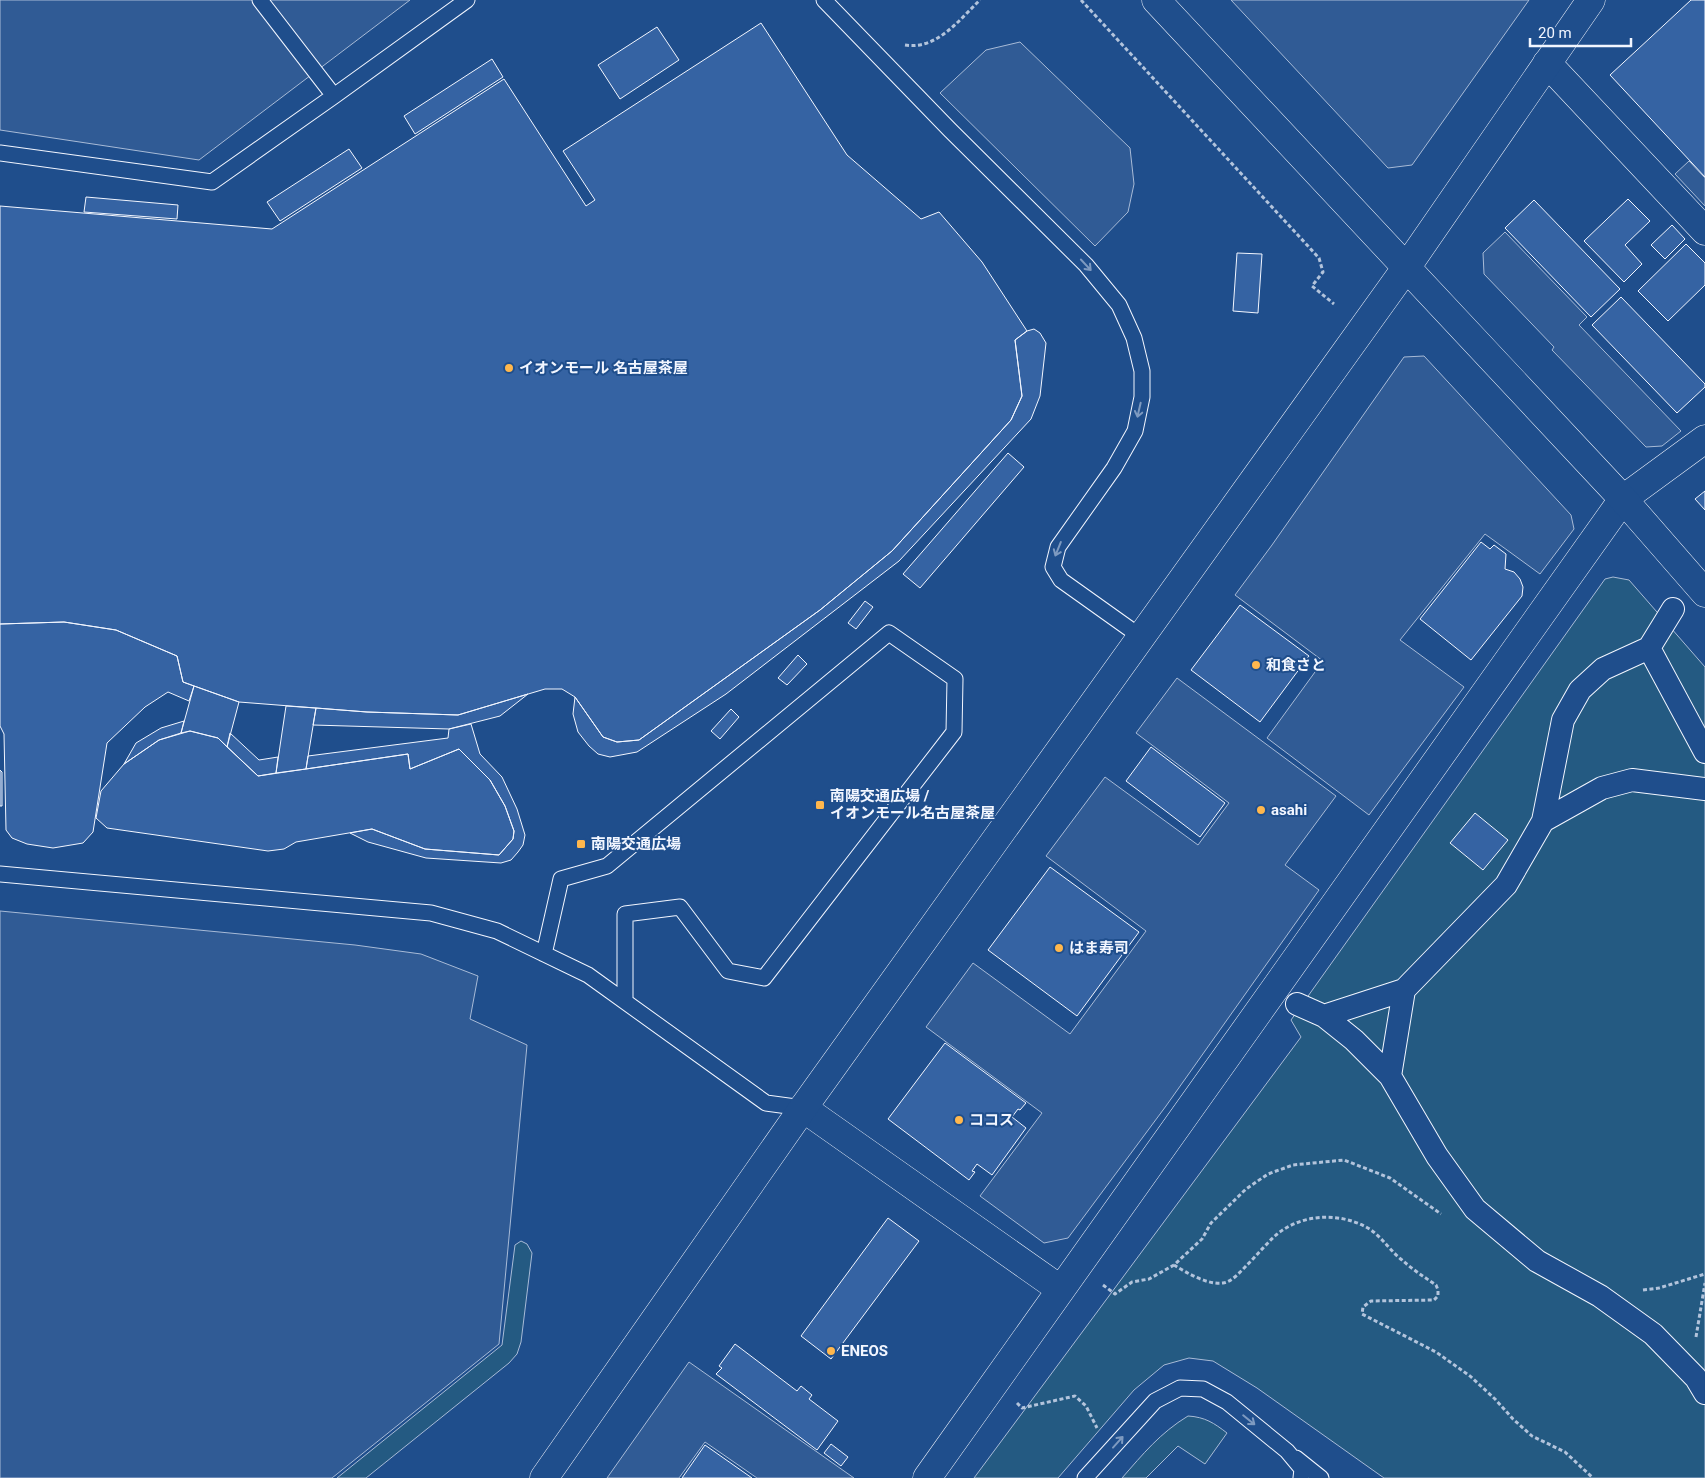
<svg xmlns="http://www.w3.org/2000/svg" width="1705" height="1478" viewBox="0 0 1705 1478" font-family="Roboto,'Noto Sans JP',sans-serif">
  <rect width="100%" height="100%" fill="#1f4e8c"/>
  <path fill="#245a82" stroke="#a8bbd7" d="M1613,577L1629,580L1705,667V1478H1384L1257,1388L1213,1361L1189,1358L1164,1365L1134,1390L1058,1478H974L1301,1037L1291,1020L1605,579Z
    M521,1241L527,1244L532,1253L521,1342L517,1354L509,1363L366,1478H337L502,1345L515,1245Z
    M1188,1416C1205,1417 1214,1423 1227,1433L1205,1464L1178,1446L1146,1478H1122C1143,1454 1160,1433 1188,1416Z"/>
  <path fill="#305b95" stroke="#a8bbd7" d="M0,0H410L199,160L0,130Z
    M1231,0H1529L1412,165L1388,168Z
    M1020,42L1130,148L1134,184L1128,212L1095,246L940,93L986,50Z
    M1689,161L1705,178V206L1675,174Z
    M1505,232L1587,317L1579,325L1681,431L1662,446L1646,447L1552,350L1554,347L1484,274L1483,253Z
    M1424,356L1571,515L1574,529L1540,574L1485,534L1400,640L1464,687L1369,815L1267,738L1323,661L1235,595L1272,545L1404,357Z
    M1177,678L1336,796L1285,865L1319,890L1166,1106L1068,1238L1044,1243L980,1196L1042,1113L926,1027L973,963L1070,1034L1146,931L1046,856L1105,777L1198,845L1229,803L1136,733Z
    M0,911L355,945L421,954L478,976L470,1019L527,1045L499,1344L332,1478H0Z
    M689,1362L854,1478H757L705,1442L679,1478H607Z"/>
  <path fill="#3563a3" stroke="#f2f6ff" d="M1691,0H1705V177L1610,75Z
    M761,23L847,155L921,219L939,212L982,262L1027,331L1015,340L1022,396L1011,420L892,551L820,610L639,740L617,742L603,737L575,697L562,689H545L458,715L367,712L239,702L183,682L177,656L116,630L64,622L0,624V206L272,229L504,79L586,206L595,200L563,151Z
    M657,27L679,60L620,99L598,65Z
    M492,59L503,77L415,134L404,116Z
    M349,149L362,168L280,221L267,202Z
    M86,197L178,205L177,219L84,212Z
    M1628,199L1650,221L1625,245L1642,264L1624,282L1584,241Z
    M1534,200L1620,289L1591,317L1505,228Z
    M1672,225L1685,239L1665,259L1651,245Z
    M1686,244L1705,263V285L1668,321L1638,291Z
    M1237,253L1262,254L1258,313L1233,311Z
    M1621,297L1705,384V387L1677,413L1592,325Z
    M1034,329L1040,333L1046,343L1040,396L1031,419L899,561L726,694L637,752L610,757L598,754L589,746L578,732L573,714L575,697L603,737L617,742L639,740L820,610L892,551L1011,420L1022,396L1015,340L1027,331Z
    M1008,453L1024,467L920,588L903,574Z
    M1705,491V510L1695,499Z
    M1481,542L1490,549L1494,545L1506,554L1505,569L1514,572L1520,579L1523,587L1522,596L1471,660L1420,619Z
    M865,601L873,607L856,629L848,623Z
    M1240,605L1309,656L1260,722L1191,670Z
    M64,622L116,630L177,656L183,682L194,686L189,701L168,692L145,707L107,743L93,832L83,843L53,848L27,844L12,838L6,830L4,734L0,726V624Z
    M798,655L807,664L787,685L778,678Z
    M194,686L239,702L227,747L218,738L190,731L181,733Z
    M528,694L500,716L449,729L313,725L316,708L367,712L458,715Z
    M286,706L316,708L306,769L276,773Z
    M731,709L739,717L720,739L711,731Z
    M184,721L181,733L159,740L124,764L136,743L161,728Z
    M471,724L480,754L502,777L517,809L525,835L523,845L518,852L511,860L501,863L426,858L368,842L350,833L372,829L425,849L499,855L513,839L514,831L505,806L490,780L459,749L410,769L408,754L306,769L308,756L448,738L449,729Z
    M190,731L218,738L258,776L408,754L410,769L459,749L490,780L505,806L514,831L513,839L499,855L425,849L372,829L296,842L284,849L268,851L107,828L96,818L101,791L124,764L159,740Z
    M230,733L259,760L278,757L276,773L258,776L227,747Z
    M1151,747L1225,803L1200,837L1126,781Z
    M0,770L2,772V806H0Z
    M1475,813L1508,840L1483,870L1450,843Z
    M1050,867L1139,932L1077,1016L988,950Z
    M945,1043L1026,1103L1020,1110L1018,1109L1012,1117L1026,1128L992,1175L977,1164L972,1171L975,1172L969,1180L888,1119Z
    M888,1218L919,1241L831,1359L801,1336Z
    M735,1344L797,1391L801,1386L812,1395L809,1399L838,1421L817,1450L716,1374L722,1368L719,1366Z
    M831,1444L848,1457L841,1466L824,1453Z
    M705,1445L752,1478H682Z"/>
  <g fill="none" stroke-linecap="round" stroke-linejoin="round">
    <g stroke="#f2f6ff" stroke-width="17">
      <path id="service" d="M260,0L334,96
        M824,0L950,130L1086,265L1119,305L1134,338L1142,371V397L1135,431L1114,468L1058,547L1053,567L1061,580L1141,637
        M0,153L212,182L334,96L467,0
        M0,874L431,913L497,931L588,975L766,1103L803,1108
        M544,954L561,879L607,866L889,633L955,679L954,732L764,978L728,971L680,907L625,914V1001
        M1296,1458L1321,1478
        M1085,1478L1155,1401L1180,1388L1203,1389L1227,1402L1287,1451L1302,1469L1301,1478"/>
    </g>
    <g stroke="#f2f6ff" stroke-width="24">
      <path id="pedestrian" d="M1673,609L1649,648L1705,752
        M1543,821L1602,788L1632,780L1705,789
        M1297,1004L1324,1016L1354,1040L1390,1076L1437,1156L1475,1209L1537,1261L1600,1296L1653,1334L1696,1378L1705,1393
        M1324,1016L1404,990L1506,885L1543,821L1563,720L1580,690L1603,669L1649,648
        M1390,1076L1404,990"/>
    </g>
    <g stroke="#f2f6ff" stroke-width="29">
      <path id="minor" d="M1547,63L1705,231
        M803,1108L1060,1289
        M927,1478L1623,499L1705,439"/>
    </g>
    <g stroke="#f2f6ff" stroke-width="29">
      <path id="tertiary" d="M1156,0L1623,499L1705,593
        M544,1478L803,1108L1406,268L1591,0"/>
    </g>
    <path stroke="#b3c4dc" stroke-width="3" stroke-dasharray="4 2.5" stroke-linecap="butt" d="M1081,0L1319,258L1323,272L1312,286L1334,304
      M905,45C937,50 959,20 980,0
      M1174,1265C1187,1273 1207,1285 1223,1283C1232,1282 1241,1271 1247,1265C1257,1255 1266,1244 1276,1235C1301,1214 1338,1212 1366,1227C1381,1235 1389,1250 1402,1260C1412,1269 1424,1277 1436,1285L1438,1290V1296L1434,1300L1371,1301L1363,1307L1362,1314L1436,1352L1470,1376L1495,1399L1513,1419L1532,1436L1565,1452L1593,1478
      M1103,1285L1115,1294L1132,1282L1149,1279L1174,1265L1202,1239L1211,1223L1246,1189L1268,1174L1293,1165L1344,1160L1390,1178L1441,1214
      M1643,1290L1659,1288L1705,1274
      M1696,1337L1705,1283
      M1017,1403L1022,1408L1075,1396L1086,1406L1097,1428"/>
    <use href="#service" stroke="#1f4e8c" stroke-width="15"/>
    <use href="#pedestrian" stroke="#1f4e8c" stroke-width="22"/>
    <use href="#minor" stroke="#1f4e8c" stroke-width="28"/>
    <use href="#tertiary" stroke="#1f4e8c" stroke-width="28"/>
  </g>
  <defs><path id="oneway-shaft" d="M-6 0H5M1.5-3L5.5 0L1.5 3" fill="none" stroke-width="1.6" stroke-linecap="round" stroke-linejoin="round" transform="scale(1.25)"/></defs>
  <g stroke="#7e9ac0">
    <use href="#oneway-shaft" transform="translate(1086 265) rotate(47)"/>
    <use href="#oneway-shaft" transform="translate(1139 410) rotate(103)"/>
    <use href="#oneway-shaft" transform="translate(1058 549) rotate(112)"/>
    <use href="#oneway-shaft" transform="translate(1249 1420) rotate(39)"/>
    <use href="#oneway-shaft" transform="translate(1118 1442) rotate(-48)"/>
  </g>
  <g fill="#ffb74d" stroke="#1f4e8c" stroke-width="2">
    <circle cx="509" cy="368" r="5"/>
    <circle cx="1256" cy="665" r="5"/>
    <rect x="815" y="800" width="10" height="10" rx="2.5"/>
    <circle cx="1261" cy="810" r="5"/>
    <rect x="576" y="839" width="10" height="10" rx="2.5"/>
    <circle cx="1059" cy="948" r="5"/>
    <circle cx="959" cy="1120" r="5"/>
    <circle cx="831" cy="1351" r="5"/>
  </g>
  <g text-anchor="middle" stroke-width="4" stroke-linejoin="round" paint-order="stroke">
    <g font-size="15" font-weight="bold" fill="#f2f6ff" stroke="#1f4e8c" text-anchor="start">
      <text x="519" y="373">イオンモール 名古屋茶屋</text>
      <text x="1266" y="670">和食さと</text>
      <text x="830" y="801">南陽交通広場 /<tspan x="830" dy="17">イオンモール名古屋茶屋</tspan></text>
      <text x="1271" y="815">asahi</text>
      <text x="591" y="849">南陽交通広場</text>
      <text x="1069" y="953">はま寿司</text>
      <text x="969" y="1125">ココス</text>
      <text x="841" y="1356">ENEOS</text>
    </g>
  </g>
  <path d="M1530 38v8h101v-8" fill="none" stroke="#f2f6ff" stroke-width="2.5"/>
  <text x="1538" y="38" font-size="15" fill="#f2f6ff" stroke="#1f4e8c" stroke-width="4" paint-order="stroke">20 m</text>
</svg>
